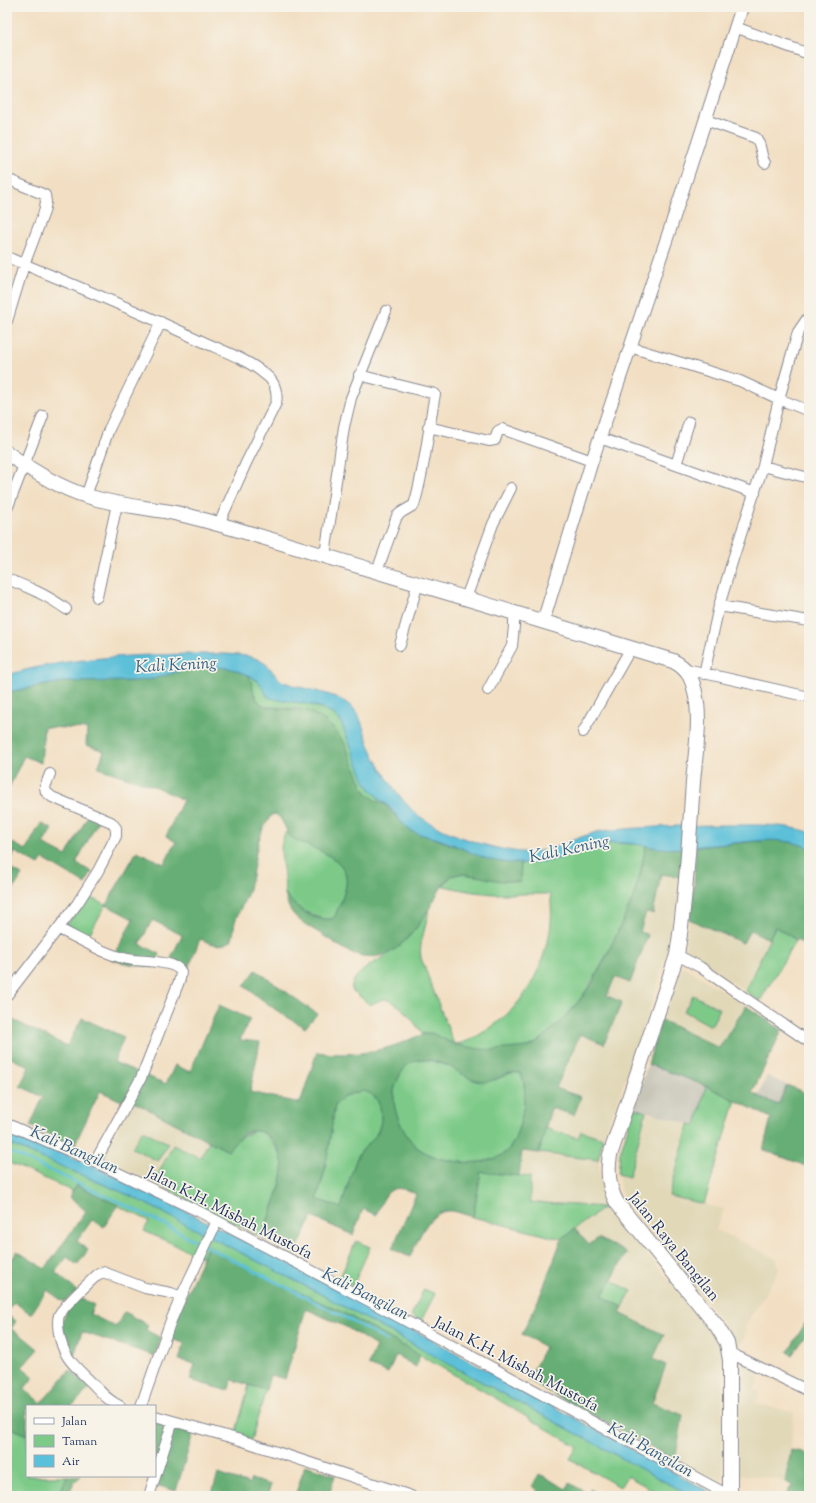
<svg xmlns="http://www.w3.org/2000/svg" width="816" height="1503" viewBox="0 0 816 1503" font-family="'Sorts Mill Goudy',serif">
  <rect width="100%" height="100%" fill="#f7f3e8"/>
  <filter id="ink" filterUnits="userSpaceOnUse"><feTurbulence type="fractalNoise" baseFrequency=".025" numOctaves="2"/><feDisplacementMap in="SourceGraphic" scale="8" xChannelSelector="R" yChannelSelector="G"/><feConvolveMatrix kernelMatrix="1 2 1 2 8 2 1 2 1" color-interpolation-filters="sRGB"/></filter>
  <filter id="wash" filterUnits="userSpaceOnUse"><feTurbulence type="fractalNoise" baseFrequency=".012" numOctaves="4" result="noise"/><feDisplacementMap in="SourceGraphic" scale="16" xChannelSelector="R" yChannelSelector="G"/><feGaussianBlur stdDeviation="0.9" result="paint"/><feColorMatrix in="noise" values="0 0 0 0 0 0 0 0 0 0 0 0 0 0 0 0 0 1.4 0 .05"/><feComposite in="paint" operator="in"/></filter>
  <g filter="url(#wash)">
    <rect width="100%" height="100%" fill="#f2dfc3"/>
    <path fill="#e1d8b8" d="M661,874L681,877L677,907L666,952L653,999L621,1091L603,1138L581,1131L579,1138L544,1128L551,1108L574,1115L556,1088L558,1083L581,1034L604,1044L607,996L615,977L630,983L648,935L640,932L646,912L653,914Z
      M689,919L743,943L750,929L769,939L745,991L687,952L685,947Z
      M683,966L746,1006L719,1048L661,1020L669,996Z
      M132,1101L228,1151L200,1205L154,1182L102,1159Z
      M646,1112L724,1134L704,1204L724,1209L716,1230L777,1259L779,1270L744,1328L747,1330L738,1352L735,1351L723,1323L624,1198L621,1193L618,1174L629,1177Z
      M522,1151L598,1160L601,1181L610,1204L633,1237L715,1337L720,1349L722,1366V1479L699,1473L675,1460L683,1416L652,1404L666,1365L653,1359L620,1313L631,1291L611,1280L626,1253L589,1245L575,1229L604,1208L530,1202V1178L519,1176Z
      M736,1360L762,1371L754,1390L759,1391L756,1404L794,1412L789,1466L785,1482L766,1477L738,1475Z"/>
    <path fill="#c7c5b8" d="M648,1064L706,1086L736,1100L724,1134L634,1108Z
      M767,1076L787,1085L778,1105L758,1096Z"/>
    <path fill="#7dca88" stroke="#4c7c73" d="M244,672L259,682L268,697L309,704L326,710L336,715L340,720L353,751L378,798L385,804L376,801L365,792L333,728L314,714L300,709L272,707L263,705L256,699L250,679Z
      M286,832C303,850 352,852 346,886C344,896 339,906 335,916L332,919C319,921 290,906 285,893C284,888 285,882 284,877C283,862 277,847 286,832Z
      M615,843L646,845C642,863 639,881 633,898C628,912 621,924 615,937C599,972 583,1001 555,1027C548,1033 542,1040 534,1044C514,1055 474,1051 453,1044C445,1041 436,1036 428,1033L423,1034C413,1022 401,1001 383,999L370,1005L352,990C348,975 378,961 388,954C394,950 400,945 405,940C416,931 422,920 429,907C428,925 418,942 421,958L454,1044C468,1043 479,1035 490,1028C520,1007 539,978 547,942C549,936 551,928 551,921C552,912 551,903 550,894H494L473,892L443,886L451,876L461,874L520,882L521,863L555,859L598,845Z
      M86,895L106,905L87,938L65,928Z
      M775,927L796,940L760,1001L745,991Z
      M693,995L720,1009L711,1026L684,1011Z
      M422,1059L432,1061L495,1080L510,1073H520C529,1086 523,1115 518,1130C516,1137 513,1145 507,1151C488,1170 438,1163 418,1148C408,1140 401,1127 397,1115C393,1103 392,1091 398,1079C403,1068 409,1061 422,1059Z
      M706,1086L736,1100L704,1204L669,1196L689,1124L696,1125Z
      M362,1091C382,1093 385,1118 377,1133C372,1143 361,1148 356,1160C350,1176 346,1192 341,1208L317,1199L325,1170L335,1105C341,1097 351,1093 362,1091Z
      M634,1108L646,1112L629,1177L618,1174L620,1153Z
      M544,1128L578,1138L581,1131L603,1138L598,1160L539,1153Z
      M142,1130L168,1143L158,1161L132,1148Z
      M253,1131C263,1131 267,1135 273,1143C278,1149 282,1157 283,1165C284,1184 268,1218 261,1237L154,1182L173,1145L200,1158L209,1141L228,1151L239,1138Z
      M7,1143L131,1196L315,1291L691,1496H664L627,1476L620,1487L570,1459L577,1447L492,1396L371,1328L266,1277L208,1246L202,1257L144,1231L149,1221L76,1185L73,1191L7,1162Z
      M481,1171L530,1177V1202L605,1207L562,1238L552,1237L473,1217Z
      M356,1241L370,1247L353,1286L339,1280Z
      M611,1280L632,1291L623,1307L602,1296Z
      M424,1289L435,1294L421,1321L411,1316Z
      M249,1385L266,1390L251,1440L235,1435Z
      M7,1426L27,1435V1476H67L59,1496H14L7,1492Z"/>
    <path fill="#66ae74" stroke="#406e69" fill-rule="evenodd" d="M207,667C219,667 233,667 244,672C258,680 246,698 267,707L308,711L326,721L333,728L344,742L365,792L376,801L385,804L405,826L411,830L501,862L521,863L520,882C512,881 504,882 496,880C485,879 461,870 451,876C443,882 437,895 432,904C413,934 391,970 350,952C341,948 332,941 324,936C304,923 288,918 285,893C294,907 314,922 332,919L335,916C339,906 344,896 346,886C351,855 310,850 291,837C285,830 283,818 275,814L272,815C255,835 256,861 250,885C247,899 239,909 235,922C233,928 235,939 229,942C220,948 209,943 200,939L189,967L171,958L182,935L152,920L140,944L160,954L154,967L130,964L112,960L133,919L106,905L137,851L164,864L176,842L166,836L183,800L156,787L98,768L104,751L86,745L87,729L44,727L41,763L24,756L7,792V692L62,682L135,681L153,679L183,670Z
      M88,816L98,821L76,863L92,872L85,884L43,859L39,865L15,852L7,867L22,875L7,900V840L26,850L41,823L52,829L43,844L66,856Z
      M770,840C784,841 796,841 809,848V947L775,927L769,939L750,930L743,943L689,919L694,885L696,847Z
      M646,845L669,848H682L681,877L661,874L653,914L646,912L640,932L648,935L630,983L615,977L607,996L622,1002L604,1044L580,1034L556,1088L581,1097L574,1115L551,1108L539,1153L522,1151L519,1176L481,1172L473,1217C466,1215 459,1212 452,1211C428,1209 419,1239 410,1257L392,1249L416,1194C390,1181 386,1192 376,1215L363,1209L353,1235L312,1217L295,1254L261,1237C269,1216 280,1194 283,1172C285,1155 269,1124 248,1132C239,1135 234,1144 228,1151L132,1101L130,1105L100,1091L74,1146L30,1126L43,1097L20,1086L29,1067L7,1056V1033L13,1020L67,1046L82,1018L124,1037L114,1062L166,1084L175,1065L190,1072L219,1005L250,1019L240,1040L260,1042L250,1092L300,1103L317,1052C342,1056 368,1054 393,1046C405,1042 416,1036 428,1033H432L454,1044L480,1049L495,1050L527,1047L534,1045L544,1037L572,1010L592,984L607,955L633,898L641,871ZM422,1059C432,1060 443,1063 452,1068C461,1073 471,1081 482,1082C496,1083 507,1069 520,1073C529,1086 523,1115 518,1130C516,1137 513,1145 507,1151C488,1170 438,1163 418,1148C408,1140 401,1127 397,1115C393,1103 392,1091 398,1079C403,1068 409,1061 422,1059ZM362,1091C382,1093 385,1118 377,1133C372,1143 361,1148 356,1160C350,1176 346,1192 341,1208L317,1199L325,1170L335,1105C342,1097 351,1093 362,1091Z
      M256,970L317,1014L305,1028L276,1010L244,986Z
      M746,1006L782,1030L752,1093L778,1105L787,1085L805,1093L809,1085V1167L763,1150L771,1118L706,1086L648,1064L661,1020L719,1048Z
      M76,1185L118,1205L104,1227L92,1220L77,1241L88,1250L77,1265L67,1257L55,1272L77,1291L64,1302L47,1290L31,1314L14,1302L7,1311V1268L17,1251L45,1269L86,1211L69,1197Z
      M575,1229L589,1245L598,1238L627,1253L602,1296L623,1307L620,1313L664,1335L653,1359L666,1365L652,1403L683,1415L675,1460L528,1380L545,1347L522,1334L540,1296L562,1238Z
      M208,1246L266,1277L342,1312L420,1355L416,1367L396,1355L388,1373L368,1365L376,1346L346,1327L306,1309L285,1379L270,1375L266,1390L232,1380L228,1391L190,1380L195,1364L179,1360L184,1343L167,1338Z
      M80,1298L94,1305L90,1314L116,1327L124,1312L148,1325L146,1330L161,1338L155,1356L82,1332L73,1358C67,1346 57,1328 65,1315C68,1308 75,1303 80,1298Z
      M7,1315L16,1321L11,1329L26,1339L38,1349L22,1367L34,1377L24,1389L41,1403L70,1370L90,1388L72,1406H27V1435L7,1426Z
      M809,1317V1330L792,1355L788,1352Z
      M155,1420L170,1424L155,1468Z
      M175,1424L194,1430L176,1491L156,1485Z
      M791,1450L803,1452L809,1455V1496H785L792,1485L785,1482Z
      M305,1465L335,1475L329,1496H295Z
      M218,1474L249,1484L251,1479L271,1485L267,1496H211Z
      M540,1474L566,1489L570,1483L588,1494L590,1489L601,1496H534L538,1490L532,1486Z
      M67,1476H81L74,1482L68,1496H59Z"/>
    <path fill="#5bc0d9" stroke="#3b789c" d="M224,654C239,655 256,655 267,665C273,671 276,678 284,682C306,691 334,691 352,707C362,716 365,737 371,749C374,756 378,763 382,770C391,785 401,799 413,811C435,832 504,855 534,852C557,849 578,836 601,831C645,827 689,825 733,825C759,825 785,824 809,832V848C780,834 745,843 714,845C696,846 677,850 660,848C644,846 630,842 615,843C589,844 567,859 542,862C524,864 506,864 488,859C472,854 457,845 441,840C431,836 421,836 412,831C403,826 398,817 391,809C382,800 373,794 366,783L340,720C320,699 291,705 268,697L259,682L251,676L229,668L207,667L183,670L153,679L135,681L62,682L7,692V675C75,655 153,654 224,654Z
      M7,1130L98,1168L150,1193L290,1264L359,1300L717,1496H691L315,1291L131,1196L7,1143Z"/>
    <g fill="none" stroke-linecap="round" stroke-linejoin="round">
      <path stroke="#5bc0d9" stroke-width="3" d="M7,1151L128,1206L350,1320L387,1341"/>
    </g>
  </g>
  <g filter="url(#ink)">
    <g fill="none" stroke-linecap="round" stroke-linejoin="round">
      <g stroke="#868790" stroke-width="12">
        <path id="minor" d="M735,27L809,54
          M706,120L756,138C762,145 760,155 765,163
          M7,179L45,195L46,202L44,212L24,265L7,321
          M7,257C71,284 135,310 197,339C220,350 248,359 267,376C275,382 278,394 276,403L246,463L219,524
          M630,347L740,381L779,399L809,411
          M359,375L435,394C428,431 425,469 414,505L402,512L397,516L377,571
          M428,427L489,441L495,440L498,431L502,429L592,461
          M600,438L755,493
          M676,465L689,422
          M763,466L809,478
          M86,496L109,429L161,322
          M7,509L43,416
          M325,555L344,427L351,398L386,311
          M7,579C28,587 47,595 66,609
          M97,597L117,504
          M466,598L493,524L511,488
          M719,606L809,621
          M400,645L418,583
          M686,669L809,697
          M704,674L719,606L733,559L763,466L779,399L798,332L809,316
          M488,690L512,646L514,626V613
          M583,732L631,648
          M59,929C82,940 108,957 134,960C145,961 176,961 181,972L180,979L141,1078L95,1162
          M677,955L700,967L809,1042
          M7,995L77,904L98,871L114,840L116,836V828L111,822L52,797L46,792L45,787L50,774
          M7,1124L95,1162L200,1212L371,1302L730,1496
          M730,1353L809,1391
          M120,1406C108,1401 101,1392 92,1383C75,1366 63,1358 59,1333C58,1327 57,1321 59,1315C64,1305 88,1284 97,1275L103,1272L145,1288L171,1293L181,1297
          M141,1406L170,1323L181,1297L217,1221
          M155,1416L237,1439L411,1496
          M149,1496L173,1421"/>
      </g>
      <g stroke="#868790" stroke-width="14">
        <path id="tertiary" d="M543,622L592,461L671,226L742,7"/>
      </g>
      <g stroke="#868790" stroke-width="16">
        <path id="secondary" d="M7,453C31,470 59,488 87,496C115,505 142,507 170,512C191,516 211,522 232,528C379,571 526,617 673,661C689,669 693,680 696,697C701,722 695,757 693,782C689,840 686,898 677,955L610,1155C607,1172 608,1187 617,1203L717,1326L727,1343L730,1360V1496"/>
      </g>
      <use href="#minor" stroke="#fff" stroke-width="10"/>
      <use href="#tertiary" stroke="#fff" stroke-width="12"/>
      <use href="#secondary" stroke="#fff" stroke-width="14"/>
    </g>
  </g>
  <g text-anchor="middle" stroke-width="3.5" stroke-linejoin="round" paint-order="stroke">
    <g font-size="16" fill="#1b2f5e" stroke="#f7f3e8">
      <text transform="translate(230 1212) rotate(27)" y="6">Jalan K.H. Misbah Mustofa</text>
      <text transform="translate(675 1246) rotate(51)" y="6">Jalan Raya Bangilan</text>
      <text transform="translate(517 1363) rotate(28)" y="6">Jalan K.H. Misbah Mustofa</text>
    </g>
    <g font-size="17" font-style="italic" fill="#2e5a83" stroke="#f7f3e8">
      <text transform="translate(176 664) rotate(-3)" y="6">Kali Kening</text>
      <text transform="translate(569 848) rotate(-12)" y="6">Kali Kening</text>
      <text transform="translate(75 1149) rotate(24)" y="6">Kali Bangilan</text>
      <text transform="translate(366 1293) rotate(27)" y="6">Kali Bangilan</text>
      <text transform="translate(651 1449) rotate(29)" y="6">Kali Bangilan</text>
    </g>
  </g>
  <rect width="816" height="1503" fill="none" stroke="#f7f3e8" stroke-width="24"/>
  <rect x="26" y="1405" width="130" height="72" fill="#f7f3e8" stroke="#9fa5b1"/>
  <rect x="34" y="1418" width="20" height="6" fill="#ffffff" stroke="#9fa5b1"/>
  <text x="62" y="1425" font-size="12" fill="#1b2f5e">Jalan</text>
  <rect x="34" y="1435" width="20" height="12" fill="#7dca88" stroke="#9fa5b1"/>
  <text x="62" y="1445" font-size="12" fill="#1b2f5e">Taman</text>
  <rect x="34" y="1455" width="20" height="12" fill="#5bc0d9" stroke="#9fa5b1"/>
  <text x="62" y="1465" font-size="12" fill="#1b2f5e">Air</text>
</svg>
